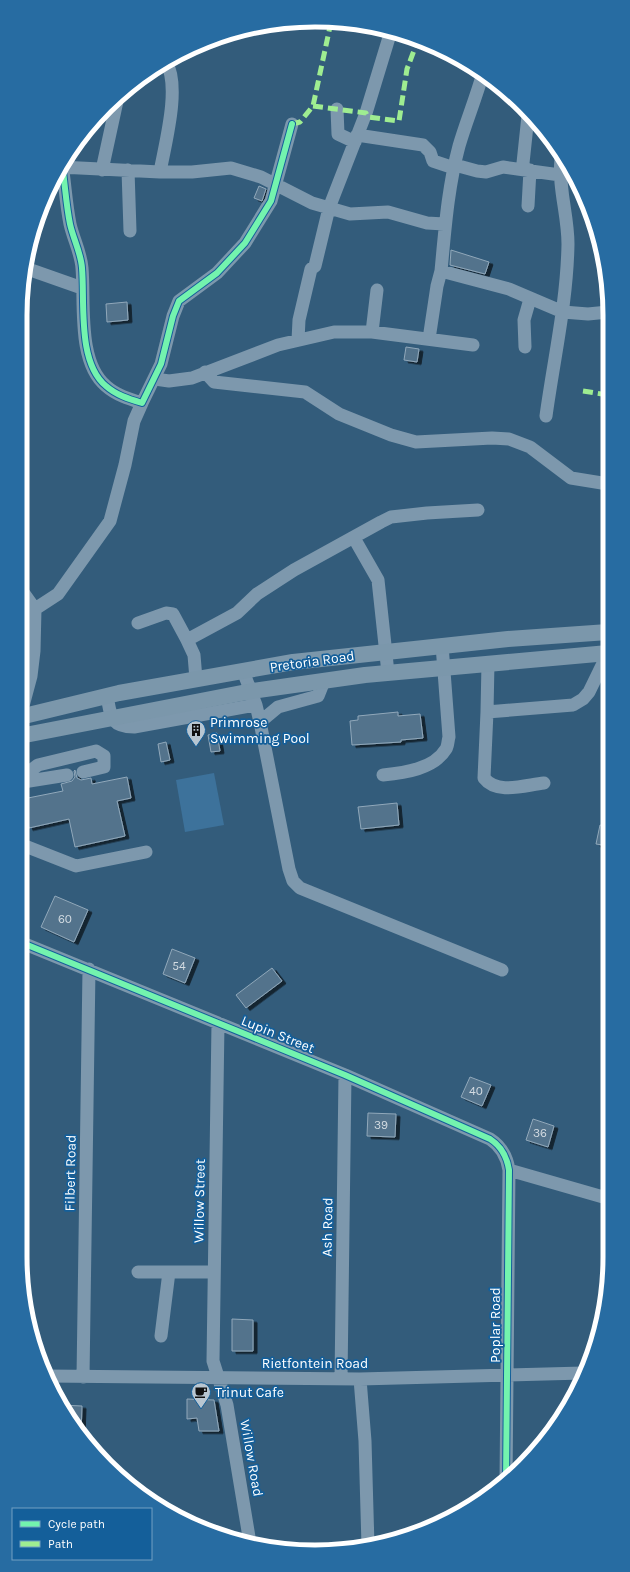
<svg xmlns="http://www.w3.org/2000/svg" width="630" height="1572" viewBox="0 0 630 1572" font-family="Karla,sans-serif">
  <defs>
    <filter id="shadow"><feDropShadow dx="4" dy="2.5" stdDeviation="0" flood-color="#0009"/></filter>
  </defs>
  <rect width="100%" height="100%" fill="#335c7b"/>
  <path fill="#3d729b" d="M214,773L224,825L185,832L176,780Z"/>
  <path fill="#52738c" stroke="#91a8ba" filter="url(#shadow)" d="M259,186L266,189L262,201L254,198Z
    M451,250L489,262L485,274L450,265Z
    M127,302L128,320L107,322L106,304Z
    M406,347L419,349L417,362L404,360Z
    M398,712V716L420,714L423,738L401,740V742L352,745L350,721L358,720V716Z
    M217,733L220,751L211,752L208,735Z
    M166,742L170,760L161,762L158,744Z
    M75,770L77,778L81,780L91,778L92,784L127,777L131,798L117,801L125,836L75,847L69,819L29,828L23,799L63,791L61,784L72,781L75,777L74,771Z
    M397,803L399,825L361,829L358,807Z
    M600,825L609,827V846L596,844Z
    M55,896L88,910L74,942L41,927Z
    M172,949L195,958L185,983L163,974Z
    M272,968L282,981L246,1008L236,995Z
    M470,1077L491,1085L482,1106L461,1097Z
    M368,1113L396,1114L395,1137L367,1136Z
    M533,1119L554,1126L548,1147L526,1140Z
    M232,1319L253,1320V1351H232Z
    M187,1399L214,1400L219,1431H199L197,1418L187,1419Z
    M60,1405L82,1406L81,1434L63,1409Z"/>
  <g fill="none" stroke-linecap="round" stroke-linejoin="round">
    <path stroke="#7d98ad" stroke-width="13" d="M483,73C476,98 466,122 459,146C448,187 445,229 441,271L509,289L563,312L588,314L608,312
      M337,109L338,134L355,142
      M357,135L423,145L430,152L433,161L448,166L455,165L477,171L486,172L503,167L560,175
      M62,164C65,184 66,204 70,224C73,238 81,253 82,268C85,302 77,362 106,386C116,395 129,399 142,403L161,364L173,316L179,301L217,273L245,243L271,201L292,124
      M60,167L160,172H192L231,168L261,177L312,203L350,214L388,212L427,223L444,224
      M524,169L523,163L528,116
      M102,170L117,101
      M128,170L130,231
      M160,172C165,144 181,86 166,62
      M528,206L530,170
      M28,269L82,288
      M372,332L377,290
      M429,339L437,286L441,271
      M298,340L299,320L311,269L315,266L329,208L366,113L391,31
      M525,347L524,320L530,299
      M205,372L214,382L305,392L339,414L391,435L416,442L492,438L509,439L530,447L571,478L608,484
      M155,379L169,381L192,378L278,345L334,332H372L473,345
      M546,416C554,358 567,302 568,244C568,215 558,188 561,159
      M354,538L378,580L388,673
      M20,588L35,609L34,651L31,676L20,717
      M35,609L58,594L110,521L125,465L134,421L142,403
      M138,623L166,613L173,614L187,640
      M488,663L487,712L573,705L583,699L589,692L608,653
      M243,671L256,705L260,722L289,869L293,881L300,888L502,970
      M196,679L194,655L187,640L237,613L257,594L294,570L381,522L391,517L427,513L478,510
      M107,696C111,716 110,727 134,727L256,705
      M487,712L484,778C497,795 525,785 544,783
      M260,722L278,707L318,696L324,681
      M383,775C404,773 434,769 446,749C448,746 448,740 449,737L442,645
      M23,782L67,775
      M20,790L30,771L38,765L96,751L104,756V767L83,772
      M20,844L76,866L146,852
      M20,942L345,1075L490,1139C501,1146 507,1157 509,1170L506,1481
      M218,1023L213,1361L227,1405L250,1543
      M509,1170L610,1199
      M138,1272H214
      M161,1336L169,1272
      M47,1376L360,1379L583,1373
      M83,1377L89,969
      M341,1379L345,1075
      M360,1379L365,1441L368,1546"/>
    <path stroke="#7b97ab" stroke-width="16" d="M20,717L119,693L293,662L508,639L608,632
      M20,736L252,691L365,675L608,653"/>
    <path stroke="#9fed91" stroke-width="5" stroke-dasharray="10 5" stroke-linecap="butt" d="M313,106L366,113L368,117L399,121L407,69L418,40
      M292,124L300,122L313,106L331,22
      M583,391L608,395"/>
    <g stroke="#145f9a" stroke-width="8">
      <path id="cycleway" d="M62,164C65,184 66,204 70,224C73,238 81,253 82,268C85,302 77,362 106,386C116,395 129,399 142,403L161,364L173,316L179,301L217,273L245,243L271,201L292,124
        M20,942L345,1075L490,1139C501,1146 507,1157 509,1170L506,1481"/>
    </g>
    <use href="#cycleway" stroke="#73f3ae" stroke-width="6"/>
  </g>
  <defs>
    <g id="building-pin" transform="scale(1)"><path d="M0 17L-7.5 6A9.5 9.5 0 1 1 7.5 6Z" fill="#b8c6d1" stroke="#145f9a"/><path d="M-4-6H4V6H1V3H-1V6H-4ZM-2.5-4.3h1.7v1.8h-1.7ZM.8-4.3h1.7v1.8H.8ZM-2.5-1h1.7V.8h-1.7ZM.8-1h1.7V.8H.8Z" fill="#111"/></g>
    <g id="cafe-pin" transform="scale(1)"><path d="M0 17L-7.5 6A9.5 9.5 0 1 1 7.5 6Z" fill="#b8c6d1" stroke="#145f9a"/><path d="M-5.5-4.5H6V0H3Q3 3.5 0 3.5H-2.5Q-5.5 3.5-5.5 0ZM3-3.2v2h1.7v-2ZM-6 4.5H4V6H-6Z" fill="#111"/></g>
  </defs>
  <g fill-rule="evenodd">
    <use href="#building-pin" x="196" y="730"/>
    <use href="#cafe-pin" x="201" y="1392"/>
  </g>
  <g text-anchor="middle" stroke-width="3.5" stroke-linejoin="round" paint-order="stroke">
    <g font-size="12" fill="#d4dce2">
      <text x="65" y="923">60</text>
      <text x="179" y="970">54</text>
      <text x="476" y="1095">40</text>
      <text x="381" y="1129">39</text>
      <text x="540" y="1137">36</text>
    </g>
    <g font-size="14" fill="#fff" stroke="#145f9a">
      <text transform="translate(312 661) rotate(-8)" y="5">Pretoria Road</text>
      <text transform="translate(278 1034) rotate(22)" y="5">Lupin Street</text>
      <text transform="translate(70 1173) rotate(-89)" y="5">Filbert Road</text>
      <text transform="translate(199 1201) rotate(-89)" y="5">Willow Street</text>
      <text transform="translate(327 1227) rotate(-89)" y="5">Ash Road</text>
      <text transform="translate(495 1325) rotate(-90)" y="5">Poplar Road</text>
      <text x="315" y="1368">Rietfontein Road</text>
      <text transform="translate(252 1458) rotate(80)" y="5">Willow Road</text>
    </g>
    <g font-size="14" fill="#fff" stroke="#145f9a" text-anchor="start">
      <text x="210" y="727">Primrose<tspan x="210" dy="16">Swimming Pool</tspan></text>
      <text x="215" y="1397">Trinut Cafe</text>
    </g>
  </g>
  <path d="M0 0H630V1572H0ZM315 27H315A288 288 0 0 1 603 315V1257A288 288 0 0 1 315 1545H315A288 288 0 0 1 27 1257V315A288 288 0 0 1 315 27Z" fill="#276ca2" fill-rule="evenodd"/>
  <path fill="none" stroke="#fff" stroke-width="5" d="M315 27H315A288 288 0 0 1 603 315V1257A288 288 0 0 1 315 1545H315A288 288 0 0 1 27 1257V315A288 288 0 0 1 315 27Z"/>
  <rect x="12" y="1508" width="140" height="52" fill="#145f9a" stroke="#729fc2"/>
  <rect x="20" y="1521" width="20" height="6" fill="#73f3ae" stroke="#729fc2"/>
  <text x="48" y="1528" font-size="12" fill="#ffffff">Cycle path</text>
  <rect x="20" y="1541" width="20" height="6" fill="#9fed91" stroke="#729fc2"/>
  <text x="48" y="1548" font-size="12" fill="#ffffff">Path</text>
</svg>
